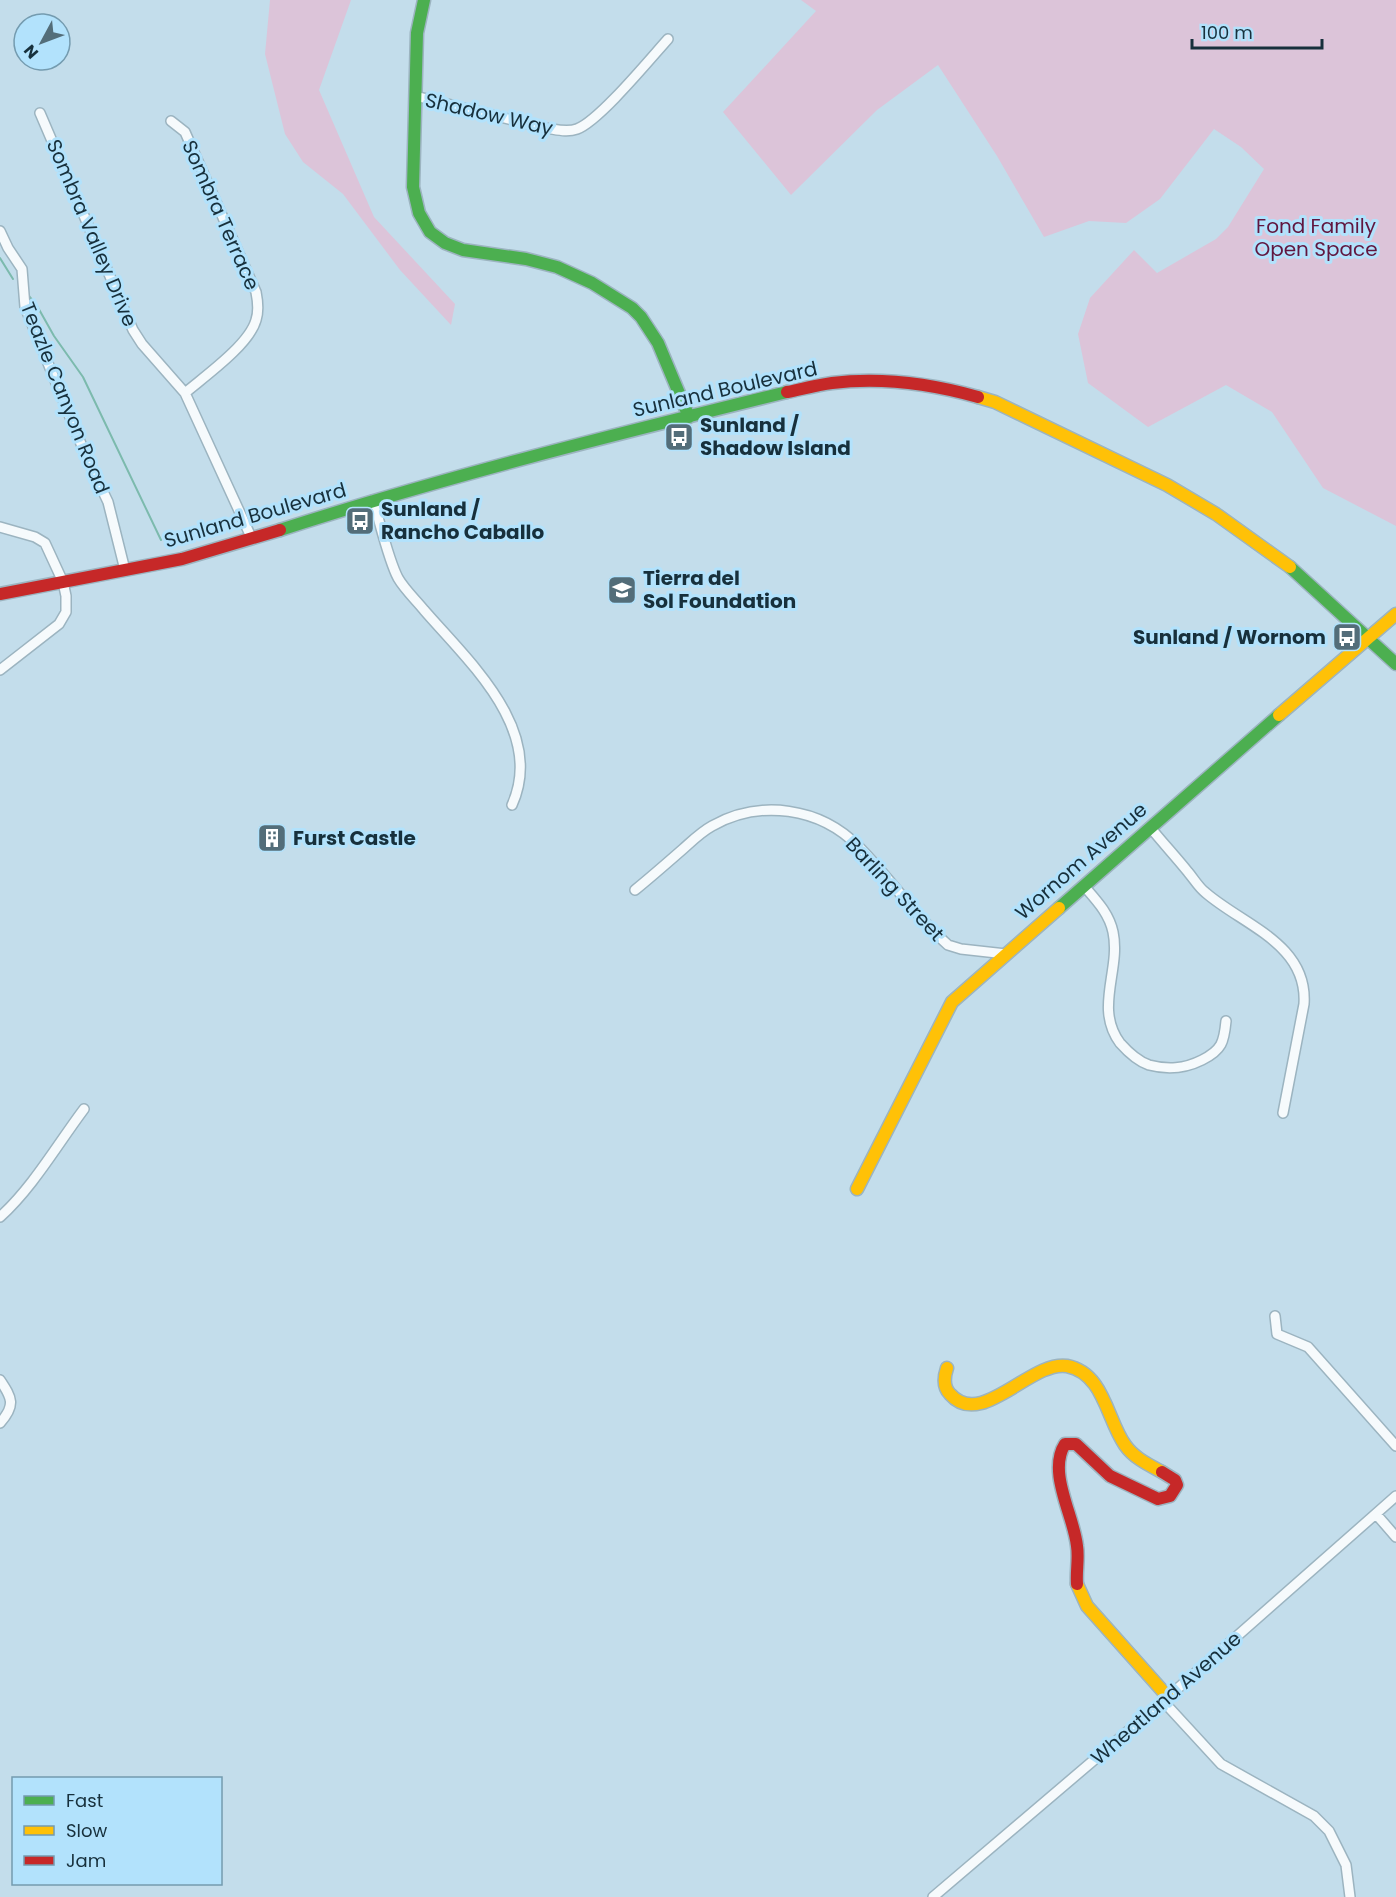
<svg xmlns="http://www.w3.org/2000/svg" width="1396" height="1897" viewBox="0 0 1396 1897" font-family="Poppins,sans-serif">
  <rect width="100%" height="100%" fill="#c3ddeb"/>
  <path fill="#dcc4d9" d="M270,0H351L319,90L374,217L455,304L451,325L400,270L343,194L303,162L285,134L265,54Z
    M801,0H1396V526L1323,488L1272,412L1226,385L1148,427L1088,383L1078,334L1090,298L1134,250L1157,273L1216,239L1228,227L1264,169L1241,147L1214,129L1160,199L1126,223L1089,221L1044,237L997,156L938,65L877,110L791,195L723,112L816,11Z"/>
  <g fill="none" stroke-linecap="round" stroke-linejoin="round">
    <path stroke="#7cbaad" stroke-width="2" d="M0,258L13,279
      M27,294L36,304L54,336L83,377L161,540"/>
    <g stroke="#9cb4c0" stroke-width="12">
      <path id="street" d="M415,96L545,128C555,129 566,133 577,129C599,121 650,59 668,39
        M40,113L133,330L142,344L185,393L252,539
        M171,121L185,132L256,292C258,302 259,311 256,320C249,345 205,376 185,393
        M0,231L8,248L22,269L25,307L86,456L108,502L125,570
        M373,500C380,522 388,559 398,578C405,590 416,600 424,610C468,661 546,730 512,805
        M0,527L35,537L45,543L63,582L66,596V612L59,624L0,670
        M1150,827C1162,842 1176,857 1188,872C1194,879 1199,888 1206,893C1243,925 1308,944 1304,1004L1283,1113
        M1084,886C1096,900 1109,913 1113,932C1121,970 1094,1008 1120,1043C1128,1052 1137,1061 1149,1065C1168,1070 1184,1069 1202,1060C1222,1050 1224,1042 1226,1021
        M635,890C651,877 667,863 683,849C692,841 701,832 712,826C760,799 820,807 859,847C890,878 915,916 948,945L961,949L1006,954
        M0,1217C33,1187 57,1145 84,1109
        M1275,1316L1277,1334L1308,1347L1396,1446
        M0,1380C12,1398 16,1405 0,1423
        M1376,1514L1396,1537
        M1163,1701L1221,1764L1314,1816L1329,1831L1346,1865L1350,1897
        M933,1897L1168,1697L1396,1496"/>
    </g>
    <g stroke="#9cb4c0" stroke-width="15">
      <path id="fast" d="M424,0L417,33L413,187L419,213L430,232L445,243L463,250L526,259L557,267L592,283L632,308L641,317L658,343L689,417
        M280,530C447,476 617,434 787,392
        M1290,567L1396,664
        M1059,908L1279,715"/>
    </g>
    <g stroke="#9cb4c0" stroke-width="15">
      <path id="slow" d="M978,397L995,402L1167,485L1216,514L1290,567
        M1279,715L1396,614
        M857,1189L952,1002L1059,908
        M947,1368C944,1377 943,1387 950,1394C981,1430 1031,1360 1067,1366C1104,1373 1107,1420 1125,1445C1134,1458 1149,1465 1162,1472
        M1077,1584L1087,1606L1168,1697"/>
    </g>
    <g stroke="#9cb4c0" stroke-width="15">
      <path id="jam" d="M787,392C802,389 817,385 832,383C881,377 932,384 978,397
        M0,594L182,559L280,530
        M1077,1584C1076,1571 1079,1558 1077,1546C1074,1516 1047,1472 1065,1444H1076L1110,1476L1158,1499L1170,1496L1177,1485L1175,1480L1162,1472"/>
    </g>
    <use href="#street" stroke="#f6fafc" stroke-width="9"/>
    <use href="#fast" stroke="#4caf50" stroke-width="12"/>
    <use href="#slow" stroke="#ffc107" stroke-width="12"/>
    <use href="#jam" stroke="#c62828" stroke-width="12"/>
  </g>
  <defs>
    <g id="bus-square" transform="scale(1.5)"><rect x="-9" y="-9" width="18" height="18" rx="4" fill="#536d79" stroke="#b2e2fc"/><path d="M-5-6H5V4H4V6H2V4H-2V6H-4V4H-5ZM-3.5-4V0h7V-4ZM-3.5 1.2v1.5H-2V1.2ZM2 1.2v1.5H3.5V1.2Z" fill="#fff"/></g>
    <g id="school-square" transform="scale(1.5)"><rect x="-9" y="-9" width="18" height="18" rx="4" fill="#536d79" stroke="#b2e2fc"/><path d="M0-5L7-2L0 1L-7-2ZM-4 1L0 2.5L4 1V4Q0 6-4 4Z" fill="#fff"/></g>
    <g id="building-square" transform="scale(1.5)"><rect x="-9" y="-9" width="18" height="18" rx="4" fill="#536d79" stroke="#b2e2fc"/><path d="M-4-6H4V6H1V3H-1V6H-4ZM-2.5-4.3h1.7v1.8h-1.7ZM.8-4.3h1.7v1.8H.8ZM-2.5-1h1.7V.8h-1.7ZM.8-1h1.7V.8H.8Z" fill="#fff"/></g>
  </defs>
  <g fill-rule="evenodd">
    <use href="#bus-square" x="679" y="437"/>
    <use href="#bus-square" x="360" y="521"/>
    <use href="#school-square" x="622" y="590"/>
    <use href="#bus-square" x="1347" y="637"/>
    <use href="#building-square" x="272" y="838"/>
  </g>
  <g text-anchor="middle" stroke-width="6" stroke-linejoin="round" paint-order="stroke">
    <g font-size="20" fill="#17303c" stroke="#b2e2fc">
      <text transform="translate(489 114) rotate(13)" y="7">Shadow Way</text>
      <text transform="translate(221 215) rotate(66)" y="7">Sombra Terrace</text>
      <text transform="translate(92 233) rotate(67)" y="7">Sombra Valley Drive</text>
      <text transform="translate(725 389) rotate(-13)" y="7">Sunland Boulevard</text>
      <text transform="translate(65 398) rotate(68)" y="7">Teazle Canyon Road</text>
      <text transform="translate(255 515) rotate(-16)" y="7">Sunland Boulevard</text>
      <text transform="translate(1081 861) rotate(-41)" y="7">Wornom Avenue</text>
      <text transform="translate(895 889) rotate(47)" y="7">Barling Street</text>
      <text transform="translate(1166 1698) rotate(-41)" y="7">Wheatland Avenue</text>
    </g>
    <g font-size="20" fill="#61163f" stroke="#b2e2fc">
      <text x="1316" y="233">Fond Family<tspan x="1316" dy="23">Open Space</tspan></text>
    </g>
    <g font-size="20" font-weight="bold" fill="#17303c" stroke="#b2e2fc" text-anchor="start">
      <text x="700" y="432">Sunland /<tspan x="700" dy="23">Shadow Island</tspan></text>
      <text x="381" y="516">Sunland /<tspan x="381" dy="23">Rancho Caballo</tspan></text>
      <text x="643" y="585">Tierra del<tspan x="643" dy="23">Sol Foundation</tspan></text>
      <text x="1326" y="644" text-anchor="end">Sunland / Wornom</text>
      <text x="293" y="845">Furst Castle</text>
    </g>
  </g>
  <rect x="12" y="1777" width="210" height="108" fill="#b2e2fc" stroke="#749baf" stroke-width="1.5"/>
  <rect x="24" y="1796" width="30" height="9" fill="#4caf50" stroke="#749baf" stroke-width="1.5"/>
  <text x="66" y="1807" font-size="18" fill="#17303c">Fast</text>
  <rect x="24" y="1826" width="30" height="9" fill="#ffc107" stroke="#749baf" stroke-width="1.5"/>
  <text x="66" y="1837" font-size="18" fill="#17303c">Slow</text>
  <rect x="24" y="1856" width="30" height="9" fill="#c62828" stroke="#749baf" stroke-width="1.5"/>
  <text x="66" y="1867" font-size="18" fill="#17303c">Jam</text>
  <g transform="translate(42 42) rotate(229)"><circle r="28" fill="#b2e2fc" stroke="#749baf" stroke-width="1.5"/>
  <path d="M0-4.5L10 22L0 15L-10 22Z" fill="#536d79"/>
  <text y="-9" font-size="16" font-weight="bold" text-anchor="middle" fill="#17303c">N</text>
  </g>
  <path d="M1192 39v9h130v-9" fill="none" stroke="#17303c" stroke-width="3"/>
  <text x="1201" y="39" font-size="18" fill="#17303c" stroke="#b2e2fc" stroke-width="4.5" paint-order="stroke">100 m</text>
</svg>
